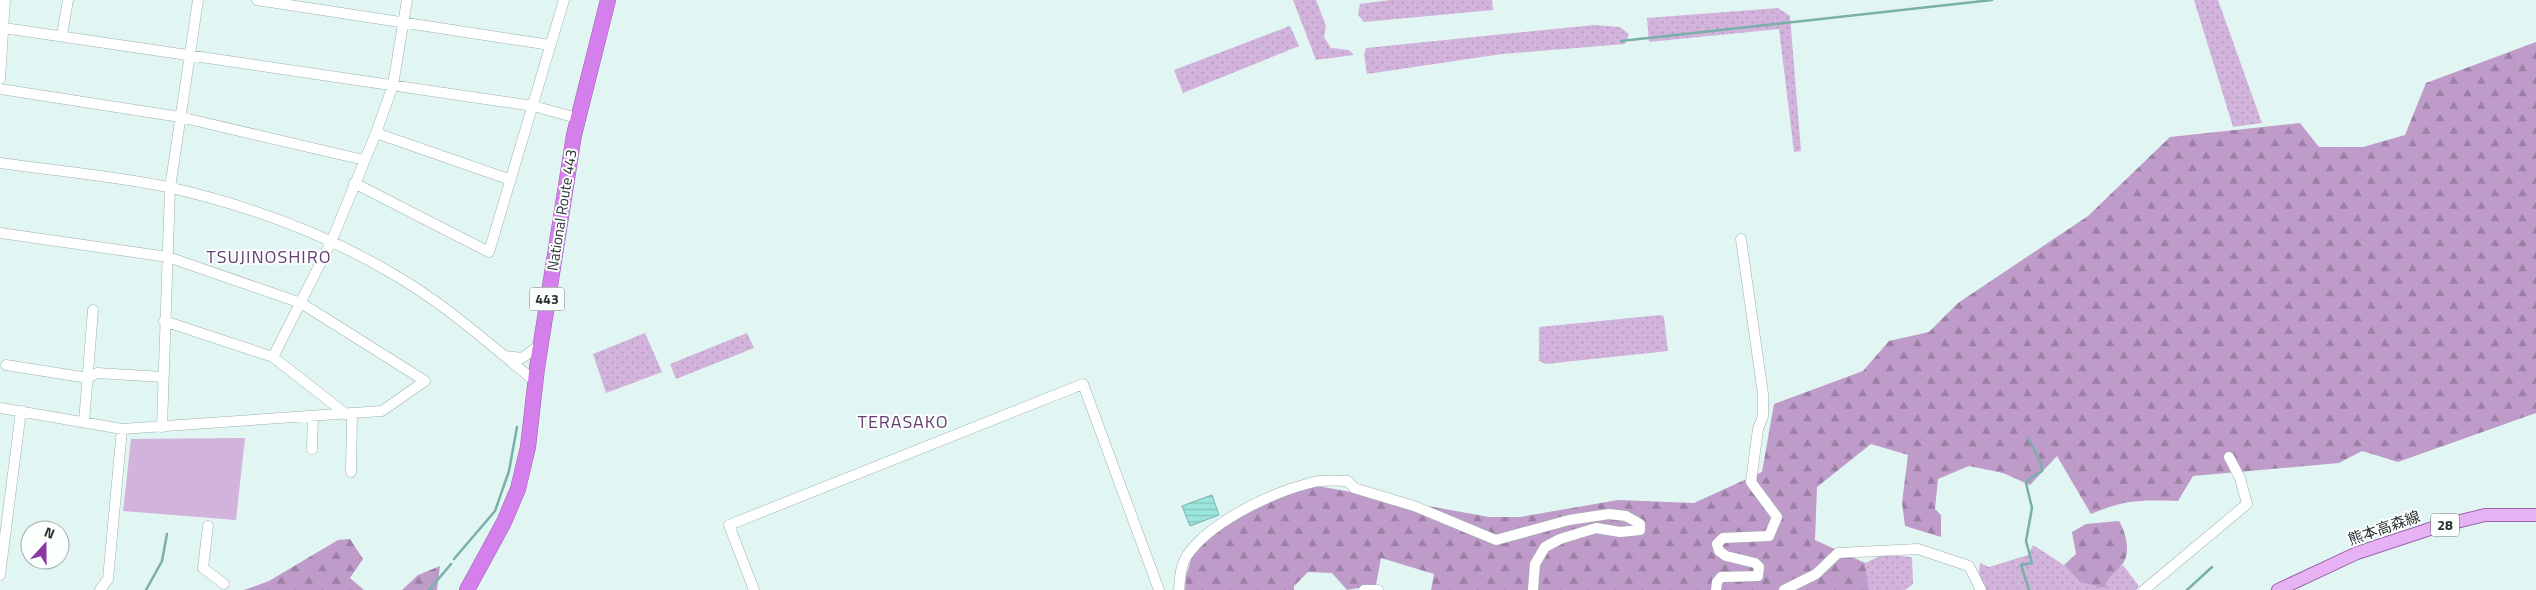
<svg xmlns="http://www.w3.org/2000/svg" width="2536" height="590" viewBox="0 0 2536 590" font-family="'Titillium Web','Noto Sans JP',sans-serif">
  <defs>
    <pattern id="grass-dots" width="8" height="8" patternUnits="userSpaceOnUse" patternTransform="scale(1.25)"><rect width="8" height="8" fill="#d2b3db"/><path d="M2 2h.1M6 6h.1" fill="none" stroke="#b49abc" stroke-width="1.8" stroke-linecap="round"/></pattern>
    <pattern id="forest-firs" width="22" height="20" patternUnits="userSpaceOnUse" patternTransform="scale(1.25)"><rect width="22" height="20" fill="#bf9bc9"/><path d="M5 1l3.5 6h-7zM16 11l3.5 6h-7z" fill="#9b7fa4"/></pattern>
    <pattern id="water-rules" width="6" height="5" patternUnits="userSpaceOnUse" patternTransform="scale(1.25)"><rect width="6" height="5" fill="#9ae5dc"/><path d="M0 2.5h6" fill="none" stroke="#85c5bd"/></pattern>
  </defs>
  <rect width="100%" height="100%" fill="#e1f6f3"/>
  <path fill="url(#grass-dots)" d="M1293,0H1316L1326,26L1324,37L1331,48L1349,50L1354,55L1316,60Z
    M1390,0H1492L1493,10L1364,22L1358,15L1360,4Z
    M2194,0H2218L2262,123L2233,127Z
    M1778,8L1790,16L1801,151L1794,152L1779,29L1649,42L1647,18Z
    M1594,25L1620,27L1629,34L1625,44L1502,54L1367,74L1364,54L1366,48Z
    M1290,26L1299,46L1183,93L1174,70Z
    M1661,315L1664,317L1668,351L1546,364L1539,361V327Z
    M645,333L662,372L606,393L593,354Z
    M747,333L754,348L676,379L670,364Z
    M2033,545L2064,565L2080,582L2107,578L2123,565L2139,586L2136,590H1984L1979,572L1980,563L1989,567L2028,555Z
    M1883,555L1912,557L1913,584L1905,590H1869L1865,563Z"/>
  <path fill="url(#forest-firs)" d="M2536,42V413L2398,462L2362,451L2339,463L2193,476L2178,501C2140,500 2127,499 2091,514L2057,456L2030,485L2003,473L1969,466L1938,479L1935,509L1941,515V537L1905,526L1902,503L1908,455L1871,444L1817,487L1815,540L1865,563L1869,590H1431L1434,574L1381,558L1376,585L1347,590L1332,573L1308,572L1294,586V590H1185L1186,576L1192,556L1214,533L1257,507L1312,485L1489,517H1520L1618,500L1694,503L1762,472L1774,404L1863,371L1889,341L1929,332L1958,303L2088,216L2170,137L2300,123L2319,147H2363L2405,135L2426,83Z
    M2119,521C2126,533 2132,554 2121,566C2114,575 2107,576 2105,588L2080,582L2064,565L2076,554L2072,532L2086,524Z
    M350,539L363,559L350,578L364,590H244L269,581L338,540Z
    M440,566L437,590H402L418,575Z"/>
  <path fill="#d2b3db" d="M245,438L236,520L123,511L131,439Z"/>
  <path fill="url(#water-rules)" stroke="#79b0a9" d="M1212,495L1219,515L1190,526L1182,506Z"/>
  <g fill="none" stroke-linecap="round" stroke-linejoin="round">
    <path stroke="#79b0a9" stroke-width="2.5" d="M1621,41L1992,0
      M2028,438L2041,463L2042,471L2029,479L2026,483L2032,508L2026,541L2032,563L2021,565L2029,590
      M454,559L495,511L509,471L517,427
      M146,590L162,561L167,534
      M429,590L451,564
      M2187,590L2212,567"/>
    <g stroke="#9db1ae" stroke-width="11">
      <path id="minor" d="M257,0L550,45
        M4,28L533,106L577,118
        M62,35L68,0
        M0,79L5,0
        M0,89L180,117L364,160
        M376,133L511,180
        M0,163C57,171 116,176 172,188C250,206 324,233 393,274C444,303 489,344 535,381
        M354,183L489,252L564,0
        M0,233L168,257L301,303L425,381L382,411L122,429L0,408
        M164,321L273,357L346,414
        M505,356L522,358L540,345
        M273,357L332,240L376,133L393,85L407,0
        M6,365L88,378L97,373L163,377
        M84,422L93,310
        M162,427L170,188L198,0
        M312,449L313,416
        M351,472L352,413
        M208,526L203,568L224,584
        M0,575L21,411
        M100,590L108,579L122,429
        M754,590L729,525L1083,384L1159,590
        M1179,590C1180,579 1180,567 1186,557C1209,522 1271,493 1310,483C1322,479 1336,481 1348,481L1354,488L1414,506L1496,540L1569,520L1609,514L1626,516L1640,524V530L1620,532L1596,528L1560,539L1545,547L1535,564L1533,590
        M1364,590H1378
        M1716,590L1717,582L1721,577L1758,576L1759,567L1755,563L1726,556L1719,551L1717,544L1723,538L1769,536L1777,517L1751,482L1758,429L1763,416V394L1741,239
        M1784,590L1816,574L1838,553L1918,549L1969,566L1981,590
        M2144,590L2247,504L2240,478L2229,457"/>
    </g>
    <g stroke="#9a64ab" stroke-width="14">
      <path id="major" d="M2278,590L2357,553L2436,527L2485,515H2536"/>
    </g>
    <g stroke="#9a64ab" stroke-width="16">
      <path id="highway" d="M467,590L504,522L518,489L528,447L537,368L574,135L608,0"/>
    </g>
    <use href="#minor" stroke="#fff" stroke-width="10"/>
    <use href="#major" stroke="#e6b2f4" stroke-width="12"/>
    <use href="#highway" stroke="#d57fec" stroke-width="15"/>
  </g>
  <g text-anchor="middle" stroke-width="4" stroke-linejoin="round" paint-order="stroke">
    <g fill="#fbfffe" stroke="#69706f" stroke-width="1">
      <rect x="529.5" y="287.5" width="35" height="23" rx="4"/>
      <rect x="2431" y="513.5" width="28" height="23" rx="4"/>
    </g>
    <g font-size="14" font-weight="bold" fill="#2b3332">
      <text x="547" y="304">443</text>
      <text x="2445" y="530">28</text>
    </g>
    <g font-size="15" fill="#2b3332" stroke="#fbfffe">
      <text transform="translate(562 210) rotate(-81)" y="5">National Route 443</text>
      <text transform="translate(2384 528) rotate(-19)" y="5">熊本高森線</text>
    </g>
    <g font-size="18" letter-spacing="1" fill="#683d73" stroke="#fbfffe">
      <text x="269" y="263">TSUJINOSHIRO</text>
      <text x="903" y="428">TERASAKO</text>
    </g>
  </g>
  <g transform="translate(45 545) rotate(21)"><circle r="24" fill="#fbfffe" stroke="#a8adac"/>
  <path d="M0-4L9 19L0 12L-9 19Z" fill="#8e37a4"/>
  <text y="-8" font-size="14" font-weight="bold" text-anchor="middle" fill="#2b3332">N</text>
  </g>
</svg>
